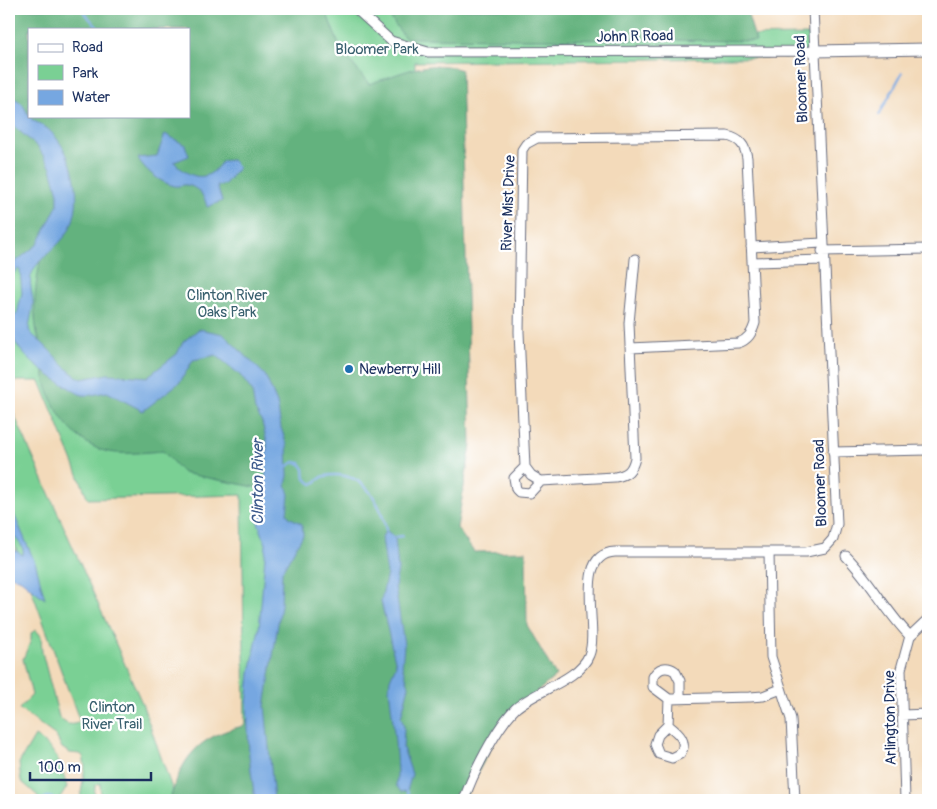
<svg xmlns="http://www.w3.org/2000/svg" width="937" height="809" viewBox="0 0 937 809" font-family="Pangolin,sans-serif">
  <rect width="100%" height="100%" fill="#fff"/>
  <filter id="ink" filterUnits="userSpaceOnUse"><feTurbulence type="fractalNoise" baseFrequency=".02" numOctaves="2"/><feDisplacementMap in="SourceGraphic" scale="10" xChannelSelector="R" yChannelSelector="G"/><feConvolveMatrix kernelMatrix="1 2 1 2 8 2 1 2 1" color-interpolation-filters="sRGB"/></filter>
  <filter id="wash" filterUnits="userSpaceOnUse"><feTurbulence type="fractalNoise" baseFrequency=".0096" numOctaves="4" result="noise"/><feDisplacementMap in="SourceGraphic" scale="20" xChannelSelector="R" yChannelSelector="G"/><feGaussianBlur stdDeviation="1.12" result="paint"/><feColorMatrix in="noise" values="0 0 0 0 0 0 0 0 0 0 0 0 0 0 0 0 0 1.4 0 .05"/><feComposite in="paint" operator="in"/></filter>
  <g filter="url(#wash)">
    <rect width="100%" height="100%" fill="#f3daba"/>
    <path fill="#7ad094" stroke="#4a8079" fill-rule="evenodd" d="M9,9H721V36L812,35V57L415,62L414,129L441,800H101L100,783L95,786L94,800H80L85,766L83,756L80,754L70,753L62,748L56,736L19,709L32,695L23,659L31,640V633L36,630L41,636L42,652L59,717C66,725 71,726 80,722L9,529V403L142,703L175,797L245,728L242,495L88,499L40,381H9ZM29,29H189V116H29Z
      M35,736C57,750 60,763 67,787L59,800H38V796L21,781L19,763Z"/>
    <path fill="#63b27e" stroke="#3f706e" fill-rule="evenodd" d="M9,9H325L341,50L369,84C397,75 432,57 461,70L471,445L457,528L474,552L526,551L527,625L556,676L516,709L504,722L464,800H170C182,757 197,737 243,726L251,713L259,709L270,490L183,473L163,451C146,452 126,455 109,452C76,446 51,409 44,378C43,370 47,362 45,355C44,348 39,341 37,333C32,308 36,282 41,257L25,263L9,265ZM29,29H189V116H29Z
      M384,9H746L756,41L405,38Z"/>
    <path fill="#76a7e1" stroke="#486ba0" d="M9,95C25,105 20,100 29,116C32,122 45,125 50,131C74,154 85,200 69,230C60,247 38,258 32,273C28,282 33,294 33,303C33,312 29,321 29,330C34,338 40,340 46,347C58,358 66,372 82,379L108,374L147,377L177,354L183,342L199,329L223,334L265,375L277,403L281,428L287,445L288,476L286,484L289,495L287,513L289,517L302,524L303,535L282,571L281,605L265,706L274,800H255L249,756L247,704L250,673L259,629L266,544L256,517L266,510L268,495L265,485L267,443L262,422L255,410L252,391L240,375L216,355L193,360L180,382L143,411L107,392C99,393 92,396 83,395C77,394 72,389 66,386C43,372 9,350 9,320L17,314L22,293L20,270L18,269L9,278V267L38,244L58,204V193L51,168L38,147L9,122Z
      M165,134L185,145L189,156L174,162C190,179 208,184 222,161L232,160L239,167L225,184L217,186L222,201L207,207C205,196 198,187 187,185C183,184 179,187 175,186C160,183 145,170 138,158L157,156Z
      M9,493L13,512L36,565L45,599L21,580L9,575V547L23,555C25,544 15,540 10,531C5,521 9,504 9,493Z
      M386,530L395,538L398,569L395,586L404,645L402,666L409,686L401,717L404,727L403,748L412,774L407,791L401,792L396,785C400,776 391,704 389,689L390,679L396,665L381,601L387,574L382,537Z"/>
    <g fill="none" stroke-linecap="round" stroke-linejoin="round">
      <path stroke="#76a7e1" stroke-width="2.5" d="M81,9L99,29
        M926,33L928,31
        M879,115L902,73
        M288,466L294,462L300,463L304,469L305,479L312,484C317,482 320,477 325,476C362,469 380,499 386,530
        M395,537L403,536
        M407,791L411,800
        M41,800L48,797L60,800"/>
    </g>
  </g>
  <g filter="url(#ink)">
    <g fill="none" stroke-linecap="round" stroke-linejoin="round">
      <g stroke="#676b7e" stroke-width="11">
        <path id="minor" d="M356,9L391,41L428,52L814,51
          M751,247L822,243
          M822,251L928,249
          M752,262L823,260
          M630,348L738,343C748,340 752,333 755,323L747,158C745,145 740,139 727,136L537,138L526,144L522,150L519,332L525,467L531,475L541,481L615,477C627,475 632,471 635,458L629,323L635,259
          M833,452L928,450
          M525,467L514,478L516,489L519,492L530,493L541,481
          M769,552L771,657L791,719L795,800
          M846,556C871,581 886,612 910,636
          M680,698V681L675,671C666,665 658,668 653,677V687L669,699L750,697L763,696L781,689
          M902,715L928,714
          M668,725C678,733 689,741 680,754L672,758L659,754L655,744L658,735L668,725L669,699
          M464,800C472,775 497,726 516,708C535,691 580,679 589,655C600,628 572,554 615,552H806L825,548L833,539L837,524L813,9
          M905,800L901,669L910,636L928,619"/>
      </g>
      <g stroke="#676b7e" stroke-width="13">
        <path id="tertiary" d="M814,51L928,49"/>
      </g>
      <use href="#minor" stroke="#fff" stroke-width="9"/>
      <use href="#tertiary" stroke="#fff" stroke-width="11"/>
    </g>
  </g>
  <circle fill="#1f6fb2" stroke="#fff" stroke-width="2" cx="349" cy="369" r="5"/>
  <g text-anchor="middle" stroke-width="4.5" stroke-linejoin="round" paint-order="stroke">
    <g font-size="15" fill="#1b2f5e" stroke="#fff">
      <text transform="translate(635 36) rotate(-1)" y="5">John R Road</text>
      <text transform="translate(801 79) rotate(-92)" y="5">Bloomer Road</text>
      <text transform="translate(508 203) rotate(-88)" y="5">River Mist Drive</text>
      <text transform="translate(820 483) rotate(-92)" y="5">Bloomer Road</text>
      <text transform="translate(890 718) rotate(-91)" y="5">Arlington Drive</text>
    </g>
    <g font-size="15" fill="#385f6e" stroke="#fff">
      <text x="377" y="54">Bloomer Park</text>
      <text x="227" y="300">Clinton River<tspan x="227" dy="17">Oaks Park</tspan></text>
      <text x="112" y="712">Clinton<tspan x="112" dy="17">River Trail</tspan></text>
    </g>
    <g font-size="15" fill="#1b2f5e" stroke="#fff" text-anchor="start">
      <text x="359" y="374">Newberry Hill</text>
    </g>
    <g font-size="16" font-style="italic" fill="#3b598c" stroke="#fff">
      <text transform="translate(257 482) rotate(-90)" y="6">Clinton River</text>
    </g>
  </g>
  <rect width="937" height="809" fill="none" stroke="#fff" stroke-width="30"/>
  <rect x="28" y="28" width="162" height="90" fill="#ffffff" stroke="#a4acbf"/>
  <rect x="38" y="44" width="25" height="8" fill="#ffffff" stroke="#a4acbf"/>
  <text x="72" y="52" font-size="15" fill="#1b2f5e">Road</text>
  <rect x="38" y="65" width="25" height="15" fill="#7ad094" stroke="#a4acbf"/>
  <text x="72" y="78" font-size="15" fill="#1b2f5e">Park</text>
  <rect x="38" y="90" width="25" height="15" fill="#76a7e1" stroke="#a4acbf"/>
  <text x="72" y="102" font-size="15" fill="#1b2f5e">Water</text>
  <path d="M30 772v8h121v-8" fill="none" stroke="#1b2f5e" stroke-width="2.5"/>
  <text x="38" y="772" font-size="15" fill="#1b2f5e" stroke="#ffffff" stroke-width="4" paint-order="stroke">100 m</text>
</svg>
